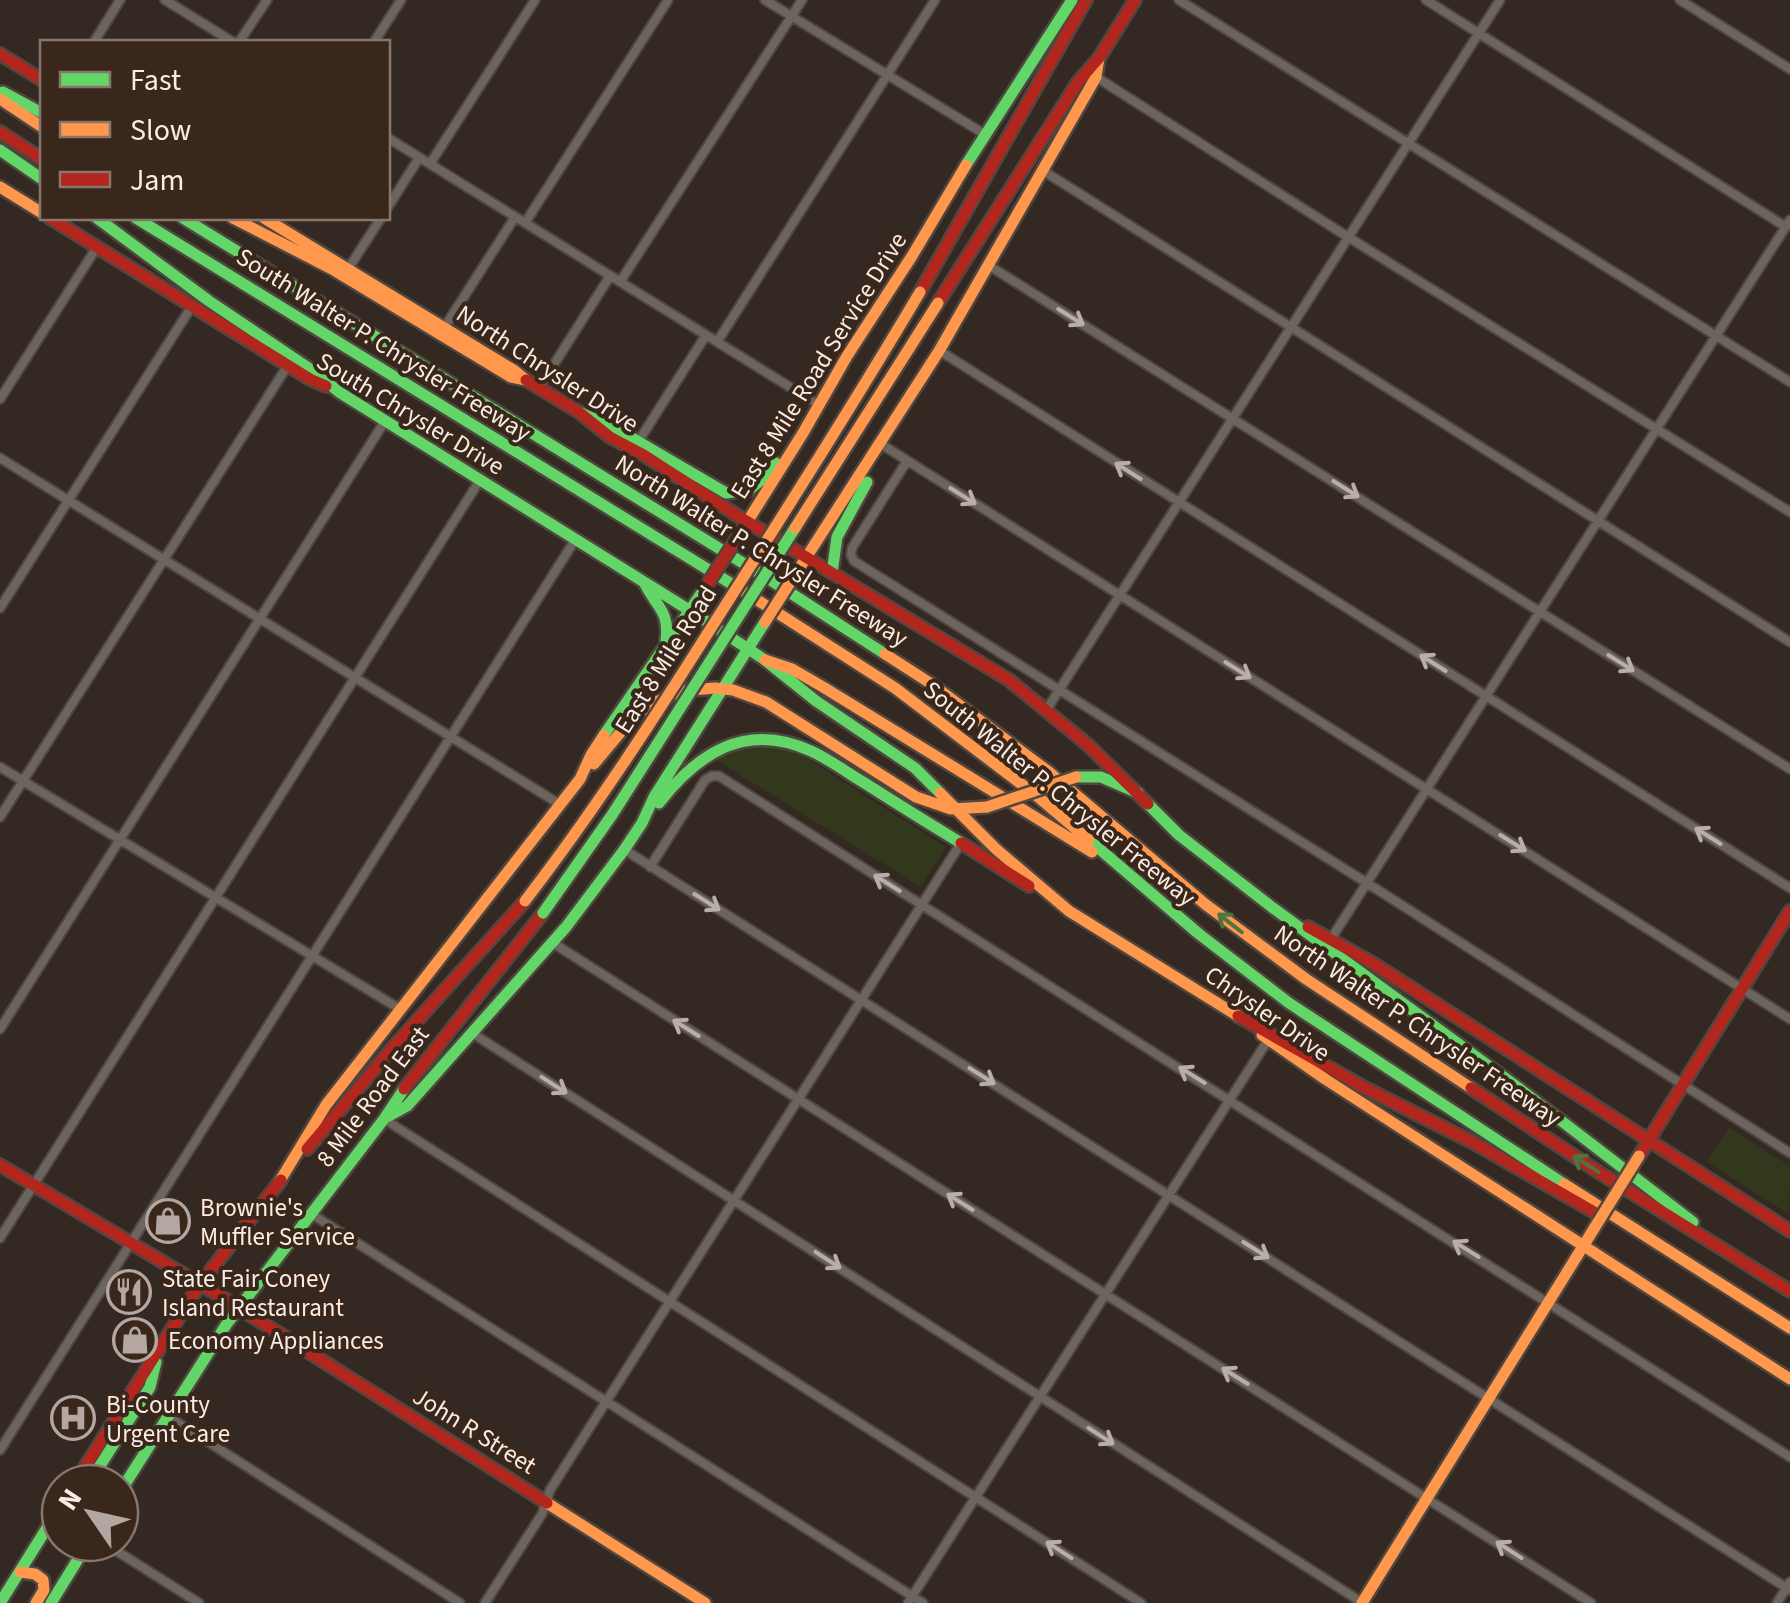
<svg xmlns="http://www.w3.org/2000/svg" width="1790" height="1603" viewBox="0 0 1790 1603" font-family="'Source Sans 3',sans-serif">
  <rect width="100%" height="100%" fill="#332822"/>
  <path fill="#32381b" d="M755,745L780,747L806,758L946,847L921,887L711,757Z
    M1729,1128L1790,1166L1789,1214L1707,1162Z"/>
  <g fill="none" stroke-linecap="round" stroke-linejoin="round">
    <g stroke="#4f4640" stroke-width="12">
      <path id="street" d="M165,0L233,42
        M765,0L986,135
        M1179,0L1790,382
        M1426,0L1786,227
        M1680,0L1790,69
        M94,42L120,0
        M239,42L267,0
        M374,42L401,0
        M1096,77L1348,237L1790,512
        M388,138L819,405
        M430,164L535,0
        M1042,170L1790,642
        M388,207L419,158
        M525,223L668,0
        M988,265L1790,769
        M348,269L381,218
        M620,282L802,0
        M444,328L515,217
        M717,342L935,0
        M940,351L1790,888
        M539,388L610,276
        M0,399L97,247
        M638,442L706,335
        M881,444L1790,1019
        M0,458L561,805
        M907,461L852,548L851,555L854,561L1367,883L1790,1153
        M0,608L192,306
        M1047,709L1500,0
        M0,767L400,1009
        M0,817L288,365
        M625,850L1790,1590
        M650,867L705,780L712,776H719L1790,1457
        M1331,939L1790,220
        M553,943L1591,1603
        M0,1029L385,421
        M472,1033L1363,1603
        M384,1119L1141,1603
        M310,1213L923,1603
        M0,1238L480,480
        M169,1417L460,1603
        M0,1450L575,540
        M104,1543L199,1603
        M485,1603L542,1514L550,1490L961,843
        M908,1603L1268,1040
        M1777,1603L1790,1582"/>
    </g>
    <g stroke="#4f4640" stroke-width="16">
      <path id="fast" d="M3,92L42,113
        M0,150L42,179
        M966,165L1072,0
        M97,218L209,301L316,373L339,392
        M136,218L748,594
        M183,218L772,581L885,654
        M339,392L689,610L765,660L816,701L915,768L940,793
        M579,412L615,428L726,493L749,490L760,481L776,463
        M832,573L837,537L867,482
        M644,582C655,606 670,610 666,640
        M604,735L707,585
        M1076,777H1101L1138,793
        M659,803C698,753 746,721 811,751C829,759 846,772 863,782C896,803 928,823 961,843
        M1148,804L1179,835L1273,908
        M1089,840L1199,934L1289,1003L1564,1184
        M1273,908L1520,1089L1693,1222
        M389,1116L407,1106L566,927L624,850L642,823L654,797L765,622
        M89,1483L150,1387L156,1362
        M120,1492L226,1325L384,1119L404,1089
        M0,1603L60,1507
        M51,1603L88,1543"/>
    </g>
    <g stroke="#4f4640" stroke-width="16">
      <path id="slow" d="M0,99L42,127
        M0,187L42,213
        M233,218L332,269L511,377L526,380
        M264,218L515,371L526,380
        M739,535L803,433L847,356L912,256L966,165
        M793,578L939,351L1096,77L1099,58
        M748,594L895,688L1037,796L1089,840
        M885,654L930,683L1049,772L1205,904L1306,979L1471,1088
        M765,660L792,669L823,687L1092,852
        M594,764L630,721L649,705L681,691L715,688L733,690L766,702L916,797L951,809L987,807
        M940,793L996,849L1069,911L1238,1016
        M1262,1035L1325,1079L1790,1379
        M278,1184L326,1105L580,779L591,755L604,735
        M1564,1184L1790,1328
        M547,1503L705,1603
        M20,1572L35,1574L43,1580L44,1590L36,1603
        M1362,1603L1595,1227"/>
    </g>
    <g stroke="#4f4640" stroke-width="16">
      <path id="jam" d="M0,54L42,80
        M0,132L42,159
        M50,218L310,379L326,386
        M920,292L1086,0
        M938,303L1078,82L1099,58L1135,0
        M526,380L579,412L610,437L644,455L738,516L1009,680L1088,745L1148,804
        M961,843L1029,886
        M1308,927L1374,964L1790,1231
        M1238,1016L1365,1088L1474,1143L1596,1213
        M1471,1088L1600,1173L1790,1291
        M404,1089L543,913
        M307,1149L395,1045L525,901
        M1639,1156L1790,911
        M0,1165L220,1296L547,1503
        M75,1483L200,1284L281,1180"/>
    </g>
    <use href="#street" stroke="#6c645e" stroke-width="8"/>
    <use href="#fast" stroke="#63d668" stroke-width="11"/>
    <use href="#slow" stroke="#ff974d" stroke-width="11"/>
    <use href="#jam" stroke="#b3261e" stroke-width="11"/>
    <g stroke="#4f4640" stroke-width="16" stroke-linecap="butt">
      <path id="fast-bridge" d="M543,913L612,815L795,528"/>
    </g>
    <g stroke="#4f4640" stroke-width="16" stroke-linecap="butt">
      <path id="slow-bridge" d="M795,528L938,303
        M765,622L793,578
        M987,807L1076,777
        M525,901C595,810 657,714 718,617C787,509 855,402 920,292
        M1595,1227L1639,1156"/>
    </g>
    <g stroke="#4f4640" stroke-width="16" stroke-linecap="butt">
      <path id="jam-bridge" d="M707,585L739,535"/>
    </g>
    <use href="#fast-bridge" stroke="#63d668" stroke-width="11"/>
    <use href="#slow-bridge" stroke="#ff974d" stroke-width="11"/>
    <use href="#jam-bridge" stroke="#b3261e" stroke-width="11"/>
  </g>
  <defs><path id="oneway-shaft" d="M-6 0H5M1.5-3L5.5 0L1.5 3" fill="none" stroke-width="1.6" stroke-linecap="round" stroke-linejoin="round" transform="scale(2.5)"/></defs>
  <g stroke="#baafa8">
    <use href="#oneway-shaft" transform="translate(1071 317) rotate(32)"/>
    <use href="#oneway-shaft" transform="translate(1128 471) rotate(-148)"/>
    <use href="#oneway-shaft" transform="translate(1346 489) rotate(32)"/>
    <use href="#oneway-shaft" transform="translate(963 496) rotate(32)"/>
    <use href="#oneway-shaft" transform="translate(1433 663) rotate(-148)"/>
    <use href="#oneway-shaft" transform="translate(1621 663) rotate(32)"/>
    <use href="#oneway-shaft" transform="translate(1238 670) rotate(32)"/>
    <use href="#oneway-shaft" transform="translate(1708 836) rotate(-148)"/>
    <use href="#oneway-shaft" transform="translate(1513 843) rotate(32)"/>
    <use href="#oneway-shaft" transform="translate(887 883) rotate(-148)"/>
    <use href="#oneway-shaft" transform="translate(707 902) rotate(32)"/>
    <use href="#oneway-shaft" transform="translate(686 1028) rotate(-148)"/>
    <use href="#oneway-shaft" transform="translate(1192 1075) rotate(-148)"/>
    <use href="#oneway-shaft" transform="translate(982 1076) rotate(32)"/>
    <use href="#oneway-shaft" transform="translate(554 1085) rotate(33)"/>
    <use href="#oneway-shaft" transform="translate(960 1202) rotate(-148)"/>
    <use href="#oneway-shaft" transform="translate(1466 1249) rotate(-148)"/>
    <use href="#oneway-shaft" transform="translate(1256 1250) rotate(32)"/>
    <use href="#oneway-shaft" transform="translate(828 1260) rotate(33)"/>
    <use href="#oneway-shaft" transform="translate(1235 1376) rotate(-148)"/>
    <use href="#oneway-shaft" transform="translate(1101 1436) rotate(33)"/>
    <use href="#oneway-shaft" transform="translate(1059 1550) rotate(-147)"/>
    <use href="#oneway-shaft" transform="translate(1509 1550) rotate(-147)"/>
  </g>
  <g stroke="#4c763e">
    <use href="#oneway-shaft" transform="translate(1230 923) rotate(-142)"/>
    <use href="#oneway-shaft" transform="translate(1586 1164) rotate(-147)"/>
  </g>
  <defs>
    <g id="shop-ring" transform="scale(2.25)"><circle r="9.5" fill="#3a271b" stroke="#b4a7a1" stroke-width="1.5"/><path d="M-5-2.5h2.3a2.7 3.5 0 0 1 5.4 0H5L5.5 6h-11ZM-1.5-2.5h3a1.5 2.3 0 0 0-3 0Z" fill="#b4a7a1"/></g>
    <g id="restaurant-ring" transform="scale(2.25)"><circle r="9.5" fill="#3a271b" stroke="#b4a7a1" stroke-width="1.5"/><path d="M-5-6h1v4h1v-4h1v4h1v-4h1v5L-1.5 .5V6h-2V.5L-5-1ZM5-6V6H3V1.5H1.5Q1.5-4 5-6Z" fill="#b4a7a1"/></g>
    <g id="hospital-ring" transform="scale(2.25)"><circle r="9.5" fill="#3a271b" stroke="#b4a7a1" stroke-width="1.5"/><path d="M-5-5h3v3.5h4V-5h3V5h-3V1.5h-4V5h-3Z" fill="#b4a7a1"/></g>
  </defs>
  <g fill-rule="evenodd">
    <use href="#shop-ring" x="168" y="1221"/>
    <use href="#restaurant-ring" x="129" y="1292"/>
    <use href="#shop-ring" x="135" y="1340"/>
    <use href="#hospital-ring" x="73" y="1418"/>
  </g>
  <g text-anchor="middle" stroke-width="8" stroke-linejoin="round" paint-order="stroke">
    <g font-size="25" fill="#faece5" stroke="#3a271b">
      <text transform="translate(384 344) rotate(32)" y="9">South Walter P. Chrysler Freeway</text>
      <text transform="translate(818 365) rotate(-58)" y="9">East 8 Mile Road Service Drive</text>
      <text transform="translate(548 368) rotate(33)" y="9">North Chrysler Drive</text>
      <text transform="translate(411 413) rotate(31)" y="9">South Chrysler Drive</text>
      <text transform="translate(762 550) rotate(32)" y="9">North Walter P. Chrysler Freeway</text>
      <text transform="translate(665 659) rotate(-58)" y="9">East 8 Mile Road</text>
      <text transform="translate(1060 793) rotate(39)" y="9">South Walter P. Chrysler Freeway</text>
      <text transform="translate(1268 1013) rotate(35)" y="9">Chrysler Drive</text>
      <text transform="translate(1418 1025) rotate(34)" y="9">North Walter P. Chrysler Freeway</text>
      <text transform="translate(372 1096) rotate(-53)" y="9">8 Mile Road East</text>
      <text transform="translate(475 1430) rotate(32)" y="9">John R Street</text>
    </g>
    <g font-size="25" fill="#faece5" stroke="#3a271b" text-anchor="start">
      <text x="200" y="1216">Brownie's<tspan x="200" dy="29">Muffler Service</tspan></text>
      <text x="162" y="1287">State Fair Coney<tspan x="162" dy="29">Island Restaurant</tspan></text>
      <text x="168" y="1349">Economy Appliances</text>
      <text x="106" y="1413">Bi-County<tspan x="106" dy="29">Urgent Care</tspan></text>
    </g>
  </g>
  <rect x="40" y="40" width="350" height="180" fill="#3a271b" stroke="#87766c" stroke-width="2.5"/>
  <rect x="60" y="72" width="50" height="15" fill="#63d668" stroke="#87766c" stroke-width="2.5"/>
  <text x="130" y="90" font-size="30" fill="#faece5">Fast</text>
  <rect x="60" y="122" width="50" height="15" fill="#ff974d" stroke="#87766c" stroke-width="2.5"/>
  <text x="130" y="140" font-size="30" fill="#faece5">Slow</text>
  <rect x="60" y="172" width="50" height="15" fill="#b3261e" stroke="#87766c" stroke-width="2.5"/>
  <text x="130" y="190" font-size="30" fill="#faece5">Jam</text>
  <g transform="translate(90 1513) rotate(304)"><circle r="48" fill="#3a271b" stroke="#87766c" stroke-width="2.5"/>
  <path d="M0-8L18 38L0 25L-18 38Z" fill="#b4a7a1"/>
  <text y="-15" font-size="28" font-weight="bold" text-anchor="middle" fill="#faece5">N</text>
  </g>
</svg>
